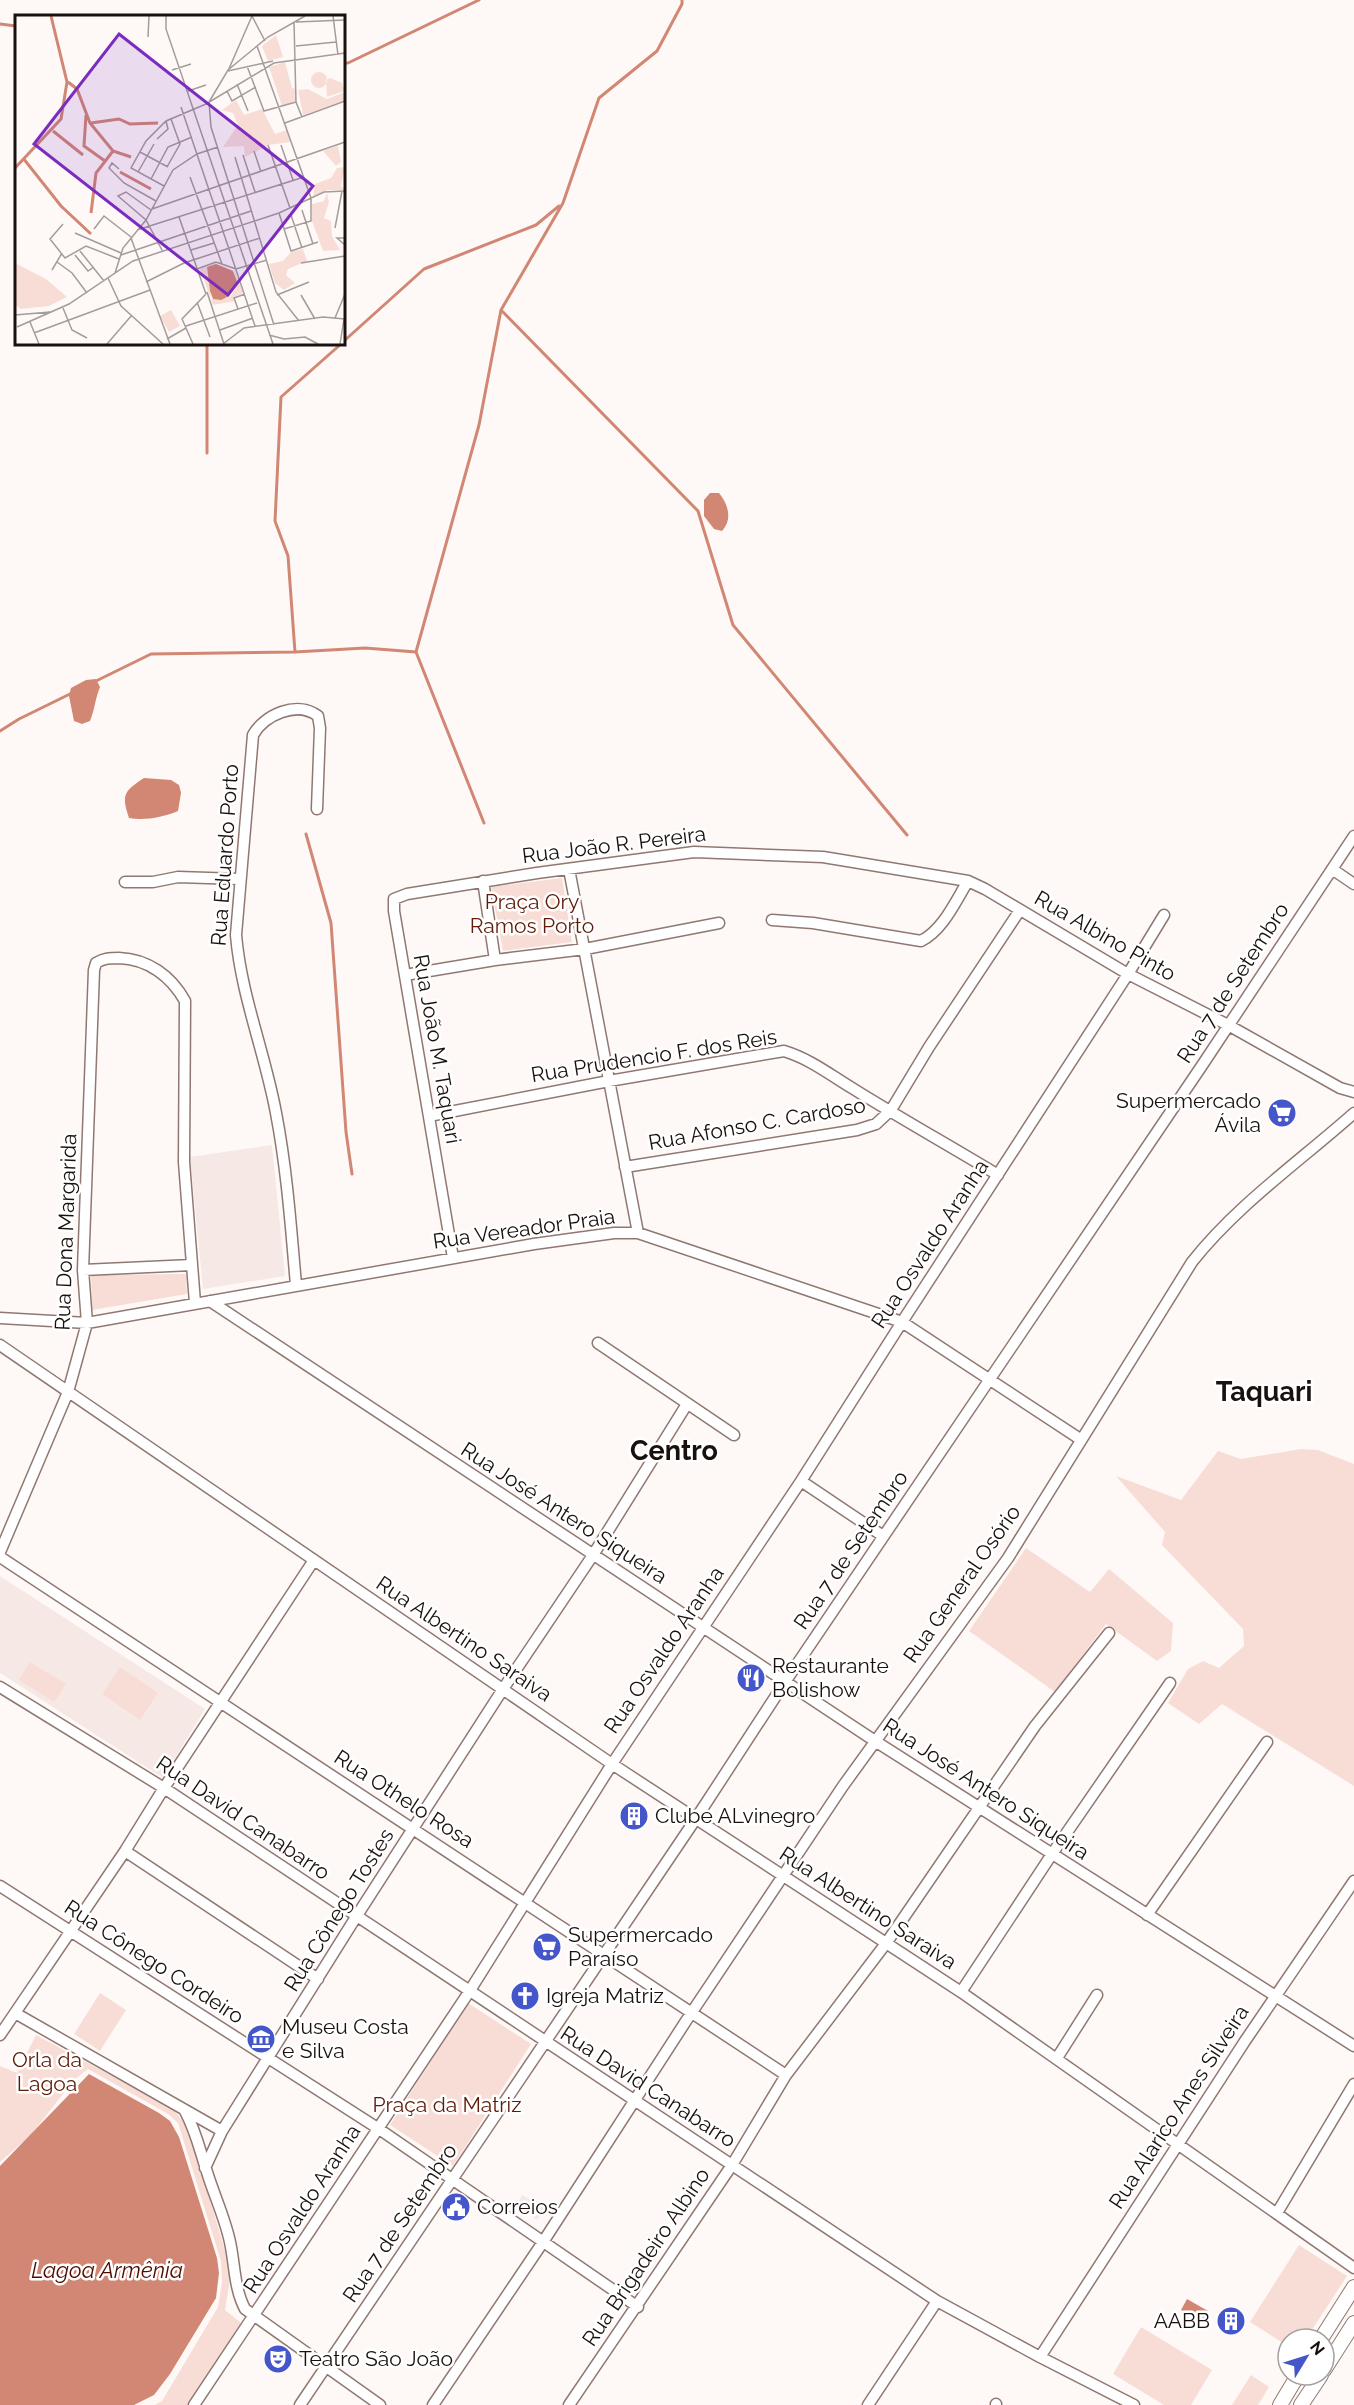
<svg xmlns="http://www.w3.org/2000/svg" width="1354" height="2405" viewBox="0 0 1354 2405" font-family="Raleway,sans-serif">
  <rect width="100%" height="100%" fill="#fef9f7"/>
  <path fill="#f6e9e5" d="M272,1145L285,1276L203,1289L190,1157Z
    M0,1576L205,1709L163,1778L0,1673Z
    M522,2195L545,2208L537,2220L516,2206Z"/>
  <path fill="#f8ddd6" d="M562,878L572,942L503,951L491,887Z
    M186,1274L187,1294L92,1310L91,1275Z
    M1301,1449L1318,1450L1354,1464V1786L1222,1704L1199,1724L1168,1703L1188,1669L1203,1661L1219,1668L1244,1646L1243,1629L1162,1545L1165,1532L1116,1476L1181,1500L1218,1451L1241,1459Z
    M1026,1548L1090,1592L1109,1569L1173,1623L1171,1651L1157,1661L1106,1624L1055,1692L969,1631Z
    M30,1662L66,1684L54,1702L19,1680Z
    M120,1667L158,1693L140,1720L102,1694Z
    M100,1993L126,2010L100,2051L74,2034Z
    M468,2003L531,2044L453,2166L390,2125Z
    M36,2035L172,2108L188,2127L227,2257L230,2279L225,2310L240,2322L241,2327L188,2405H155L162,2401L218,2307L222,2282L221,2261L178,2123L168,2114L88,2069L74,2080L31,2135L0,2162V2066L17,2073Z
    M1299,2245L1347,2276L1306,2339H1288V2346L1250,2322Z
    M1141,2327L1212,2370L1191,2405H1164L1113,2374Z
    M1251,2375L1269,2387L1258,2405H1232Z"/>
  <path fill="#d18773" d="M710,493H719C728,504 733,519 722,531L714,529L704,516V500Z
    M96,679L100,687C95,699 95,709 90,721L82,724L74,721L69,696L71,688L86,680Z
    M144,778L171,780L179,785L181,793L178,811C164,817 144,821 129,818C121,795 124,791 144,778Z
    M89,2074L159,2113L170,2121L179,2137L217,2258L219,2273L216,2298L170,2374L154,2395L134,2405H0V2166Z
    M1187,2299L1208,2311L1203,2322L1181,2310Z"/>
  <g fill="none" stroke-linecap="round" stroke-linejoin="round">
    <path stroke="#d18773" stroke-width="3" d="M0,24L16,26
      M344,63H348L479,0
      M501,310L698,511L733,625L907,835
      M344,341L424,269L536,225L559,206
      M207,453V344
      M295,652L288,556L275,521L281,397L341,344
      M94,682L151,654L295,652L365,648L416,652
      M0,731L19,719L72,693
      M484,823L416,652L479,425L501,310L563,203L599,98L657,51L682,4V0
      M306,834L331,923L346,1132L352,1174"/>
    <g stroke="#907871" stroke-width="13">
      <path id="minor" d="M569,869L638,1233
        M1332,869L1354,884
        M483,881L495,960
        M125,882H153L178,877L239,879
        M772,920L813,923L921,941C943,930 955,902 968,881
        M405,975L495,960L585,949L719,923
        M429,1116L609,1081L784,1051C810,1059 829,1074 852,1088C900,1118 950,1146 998,1175
        M625,1167L857,1130L876,1124L891,1110L929,1047L1020,910
        M453,1258L394,911V899L407,894L537,873L694,852L823,857L968,881L985,889L1128,974L1228,1025L1340,1088L1354,1092
        M83,1270L192,1265
        M296,1285C291,1228 287,1170 276,1113C265,1053 241,995 236,935L253,735C264,715 297,700 318,716L320,728L317,809
        M210,1301L875,1741L1354,2046
        M0,1318L87,1323L534,1244L614,1233H638L902,1322L1080,1439
        M598,1343L734,1435
        M0,1345L612,1764L961,1992L1354,2268
        M801,1481L883,1536
        M0,1552L68,1392L87,1323L83,1270L94,970L96,963C104,958 110,958 119,958C148,959 171,976 185,1001L184,1162L195,1303
        M0,1557L786,2075
        M0,1687L164,1788L937,2301L1040,2357L1134,2405
        M125,1851L318,1979
        M0,1886L379,2129L638,2307
        M1147,1915L1267,1742
        M961,1992L1052,1854L1170,1683
        M15,2013L222,2131
        M0,2035L125,1851L164,1788L314,1560
        M1057,2058L1097,1995
        M185,2111C196,2131 200,2151 207,2172C214,2195 225,2218 230,2242C235,2265 234,2288 245,2309L380,2405
        M205,2168L222,2131L356,1917L503,1689L593,1555L687,1404
        M1277,2213L1354,2084
        M1040,2357L1245,2041L1354,1881
        M194,2405L469,1992L612,1764L801,1481L902,1322L1128,974L1164,915
        M300,2405L695,1820L785,1682L1203,1064L1354,836
        M433,2405L543,2242L686,2021L843,1786L1008,1558L1192,1262C1237,1205 1300,1161 1354,1113
        M569,2405L732,2165L786,2075L887,1942L1035,1726L1109,1633
        M868,2405L937,2301
        M996,2405V2404"/>
    </g>
    <g stroke="#907871" stroke-width="16">
      <path id="tertiary" d="M1321,2339L1354,2287
        M1324,2370L1354,2323
        M1280,2405L1298,2375
        M1301,2405L1321,2375"/>
    </g>
    <use href="#minor" stroke="#fff" stroke-width="10"/>
    <use href="#tertiary" stroke="#fff" stroke-width="14"/>
  </g>
  <defs>
    <g id="supermarket-disc" transform="scale(1.5)"><circle r="9.5" fill="#4456ca" stroke="#fff"/><path d="M-6-5.5h2.5l.6 2H6L4.5 2H-2.5L-4.4-4H-6ZM-1.5 3.2a1.3 1.3 0 1 0 .1 0ZM3 3.2a1.3 1.3 0 1 0 .1 0Z" fill="#fff"/></g>
    <g id="restaurant-disc" transform="scale(1.5)"><circle r="9.5" fill="#4456ca" stroke="#fff"/><path d="M-5-6h1v4h1v-4h1v4h1v-4h1v5L-1.5 .5V6h-2V.5L-5-1ZM5-6V6H3V1.5H1.5Q1.5-4 5-6Z" fill="#fff"/></g>
    <g id="building-disc" transform="scale(1.5)"><circle r="9.5" fill="#4456ca" stroke="#fff"/><path d="M-4-6H4V6H1V3H-1V6H-4ZM-2.5-4.3h1.7v1.8h-1.7ZM.8-4.3h1.7v1.8H.8ZM-2.5-1h1.7V.8h-1.7ZM.8-1h1.7V.8H.8Z" fill="#fff"/></g>
    <g id="church-disc" transform="scale(1.5)"><circle r="9.5" fill="#4456ca" stroke="#fff"/><path d="M-1.2-6h2.4v3.5h3.3v2.4h-3.3V6h-2.4V-.1h-3.3v-2.4h3.3Z" fill="#fff"/></g>
    <g id="museum-disc" transform="scale(1.5)"><circle r="9.5" fill="#4456ca" stroke="#fff"/><path d="M0-6L6-3V-2H-6V-3ZM-5-1h2V3h-2ZM-1-1h2V3h-2ZM3-1h2V3H3ZM-6 4H6V6H-6Z" fill="#fff"/></g>
    <g id="civic-disc" transform="scale(1.5)"><circle r="9.5" fill="#4456ca" stroke="#fff"/><path d="M-.6-6.5H3V-4.5H.6V-3L4-1V1h2V6H-6V1h2V-1L-.6-3ZM-1.2 2.5V6h2.4V2.5Z" fill="#fff"/></g>
    <g id="theatre-disc" transform="scale(1.5)"><circle r="9.5" fill="#4456ca" stroke="#fff"/><path d="M-5-5.5Q0-4 5-5.5V0Q5 5 0 6Q-5 5-5 0ZM-3.3-2.5H-1v1.5H-3.3ZM1-2.5H3.3v1.5H1ZM-2.8 1Q0 5.5 2.8 1Z" fill="#fff"/></g>
  </defs>
  <g fill-rule="evenodd">
    <use href="#supermarket-disc" x="1282" y="1113"/>
    <use href="#restaurant-disc" x="751" y="1678"/>
    <use href="#building-disc" x="634" y="1816"/>
    <use href="#supermarket-disc" x="547" y="1947"/>
    <use href="#church-disc" x="525" y="1996"/>
    <use href="#museum-disc" x="261" y="2039"/>
    <use href="#civic-disc" x="456" y="2207"/>
    <use href="#building-disc" x="1231" y="2321"/>
    <use href="#theatre-disc" x="278" y="2359"/>
  </g>
  <g text-anchor="middle" stroke-width="5" stroke-linejoin="round" paint-order="stroke">
    <g font-size="21" fill="#1a110e" stroke="#fff">
      <text transform="translate(614 845) rotate(-7)" y="7">Rua João R. Pereira</text>
      <text transform="translate(225 855) rotate(-86)" y="7">Rua Eduardo Porto</text>
      <text transform="translate(1105 936) rotate(30)" y="7">Rua Albino Pinto</text>
      <text transform="translate(1233 983) rotate(-57)" y="7">Rua 7 de Setembro</text>
      <text transform="translate(437 1049) rotate(80)" y="7">Rua João M. Taquari</text>
      <text transform="translate(654 1056) rotate(-9)" y="7">Rua Prudencio F. dos Reis</text>
      <text transform="translate(757 1124) rotate(-10)" y="7">Rua Afonso C. Cardoso</text>
      <text transform="translate(524 1229) rotate(-8)" y="7">Rua Vereador Praia</text>
      <text transform="translate(66 1232) rotate(-88)" y="7">Rua Dona Margarida</text>
      <text transform="translate(930 1244) rotate(-57)" y="7">Rua Osvaldo Aranha</text>
      <text transform="translate(564 1513) rotate(33)" y="7">Rua José Antero Siqueira</text>
      <text transform="translate(851 1550) rotate(-56)" y="7">Rua 7 de Setembro</text>
      <text transform="translate(962 1584) rotate(-55)" y="7">Rua General Osório</text>
      <text transform="translate(464 1639) rotate(34)" y="7">Rua Albertino Saraiva</text>
      <text transform="translate(664 1650) rotate(-56)" y="7">Rua Osvaldo Aranha</text>
      <text transform="translate(986 1789) rotate(33)" y="7">Rua José Antero Siqueira</text>
      <text transform="translate(404 1799) rotate(33)" y="7">Rua Othelo Rosa</text>
      <text transform="translate(243 1818) rotate(34)" y="7">Rua David Canabarro</text>
      <text transform="translate(868 1908) rotate(33)" y="7">Rua Albertino Saraiva</text>
      <text transform="translate(339 1910) rotate(-58)" y="7">Rua Cônego Tostes</text>
      <text transform="translate(154 1962) rotate(33)" y="7">Rua Cônego Cordeiro</text>
      <text transform="translate(648 2087) rotate(33)" y="7">Rua David Canabarro</text>
      <text transform="translate(1179 2107) rotate(-57)" y="7">Rua Alarico Anes Silveira</text>
      <text transform="translate(302 2209) rotate(-57)" y="7">Rua Osvaldo Aranha</text>
      <text transform="translate(400 2223) rotate(-56)" y="7">Rua 7 de Setembro</text>
      <text transform="translate(646 2257) rotate(-56)" y="7">Rua Brigadeiro Albino</text>
    </g>
    <g font-size="21" fill="#5e1b08" stroke="#fff">
      <text x="532" y="909">Praça Ory<tspan x="532" dy="24">Ramos Porto</tspan></text>
      <text x="47" y="2067">Orla da<tspan x="47" dy="24">Lagoa</tspan></text>
      <text x="447" y="2112">Praça da Matriz</text>
    </g>
    <g font-size="21" fill="#1a110e" stroke="#fff" text-anchor="start">
      <text x="1261" y="1108" text-anchor="end">Supermercado<tspan x="1261" dy="24">Ávila</tspan></text>
      <text x="772" y="1673">Restaurante<tspan x="772" dy="24">Bolishow</tspan></text>
      <text x="655" y="1823">Clube ALvinegro</text>
      <text x="568" y="1942">Supermercado<tspan x="568" dy="24">Paraíso</tspan></text>
      <text x="546" y="2003">Igreja Matriz</text>
      <text x="282" y="2034">Museu Costa<tspan x="282" dy="24">e Silva</tspan></text>
      <text x="477" y="2214">Correios</text>
      <text x="1210" y="2328" text-anchor="end">AABB</text>
      <text x="299" y="2366">Teatro São João</text>
    </g>
    <g font-size="22" font-style="italic" fill="#500d00" stroke="#fff">
      <text x="107" y="2278">Lagoa Armênia</text>
    </g>
    <g font-size="27" font-weight="bold" fill="#1a110e" stroke="#fff">
      <text x="1264" y="1401">Taquari</text>
      <text x="674" y="1460">Centro</text>
    </g>
  </g>
  <g transform="translate(15 15)">
    <rect width="330" height="330" fill="#fef9f7"/>
    <path d="M261,20L268,42L253,46L247,31ZM270,47L277,73L281,74V86L267,91L254,52ZM296 65a8 8 0 1 1 16 0a8 8 0 1 1-16 0ZM315,63L327,68L329,76L312,82L311,65ZM293,74L312,84L330,77V85L288,100L283,75ZM221,85L229,100L247,94L260,119L272,115L275,127L254,130L230,142L229,131L208,132L223,110L218,98L207,95ZM323,131L326,147L321,151L308,136ZM330,152L326,171L330,175H313L298,181L300,169L316,163L322,153ZM312,178L314,187L309,203L316,206L317,221L325,235L308,236L297,206V189L309,186ZM288,234L292,246L273,254L271,260L280,268L269,275L260,268L254,249L268,246L276,237ZM0,248L31,264L52,282L34,291L6,294L0,290ZM200,248L220,256L228,278L219,282L220,286L198,290L185,254ZM192,252L219,256L222,272L215,282L196,284ZM156,295L165,311L154,317L145,301Z" fill="#f8ddd6" fill-rule="evenodd"/>
    <path d="M201,249L218,256L222,267L214,281L206,285L198,284L195,276L192,252Z" fill="#d18773"/>
    <path fill="none" stroke="#d18773" stroke-width="3" d="M53,67L62,74L75,108L98,136L116,142M71,100L69,131L90,146M76,108L104,104L115,109L143,108M38,116L68,140M8,143L46,191L76,219M0,153L46,104L52,67L36,1M105,157L136,174M76,198L81,158L98,136"/>
    <path fill="none" stroke="#a39c9a" stroke-width="1.5" d="M151,1V14L258,329M237,1L213,56L258,46M237,1L250,26M318,1L323,40M279,7L281,87L287,102M281,7L330,5M133,22L134,1M242,31L296,183V206L269,214M281,31L321,27M232,51L249,96L281,87M157,55L176,49M222,69L233,96M173,76L191,70M212,76L217,86L241,72M194,87L196,112L259,310M194,87L213,55L253,22L290,1M166,92L240,311M270,108L330,86M142,124L153,114L151,106M253,130L275,193M266,130L278,165M239,136L246,157M125,137L153,152M228,140L240,177M220,142L261,277L284,306M152,152L165,129L156,104M104,154L97,148L94,153L109,168L141,186M123,157L139,129M175,162L207,249M136,164L153,132L177,122M149,171L116,153L131,126L151,106L191,89L259,48L330,38M137,194L330,127M136,195L111,177L103,181L131,205L148,237M287,195L298,229M264,198L276,236L303,227M276,200L287,233M164,202L191,279M48,209L35,224L50,243L71,231L104,244M320,213L327,176M79,214L89,201L116,222M122,215L289,162M60,218L106,238M116,223L155,329M330,223H322L330,230M176,235L199,228M65,236L89,266M60,240L73,256L79,252M106,240L236,196M42,247L57,258L72,278M201,247L221,254L252,245M286,248L330,241M182,254L201,247M37,255L47,238M100,258L108,233L131,205L158,155L182,139L203,132M93,263L106,291L148,329M131,267L169,248L245,223M192,277L209,329M262,280L294,267M286,280L300,304M182,287L195,322M48,293L57,315L72,323M223,294L219,283L230,279M0,300L35,297M320,303L330,279M15,307L24,329M171,311L242,288M2,312L54,289L118,246L264,198L309,177L330,176M205,315L238,303M19,318L135,275M254,320L269,324L290,322L303,329M152,324L171,313M92,329L117,300M178,329L167,304L191,279M208,329L229,313L308,302L330,304M325,329L329,304"/>
    <path fill="#7b2cbf" fill-opacity="0.15" stroke="#7b2cbf" stroke-width="3" d="M104,19L298,171L213,280L19,129Z"/>
    <rect width="330" height="330" fill="none" stroke="#1a110e" stroke-width="3"/>
  </g>
  <g transform="translate(1306 2357) rotate(52)"><circle r="28" fill="#ffffff" stroke="#a3a09f" stroke-width="1.5"/>
  <path d="M0-4.5L10 22L0 15L-10 22Z" fill="#4456ca"/>
  <text y="-9" font-size="16" font-weight="bold" text-anchor="middle" fill="#1a110e">N</text>
  </g>
</svg>
